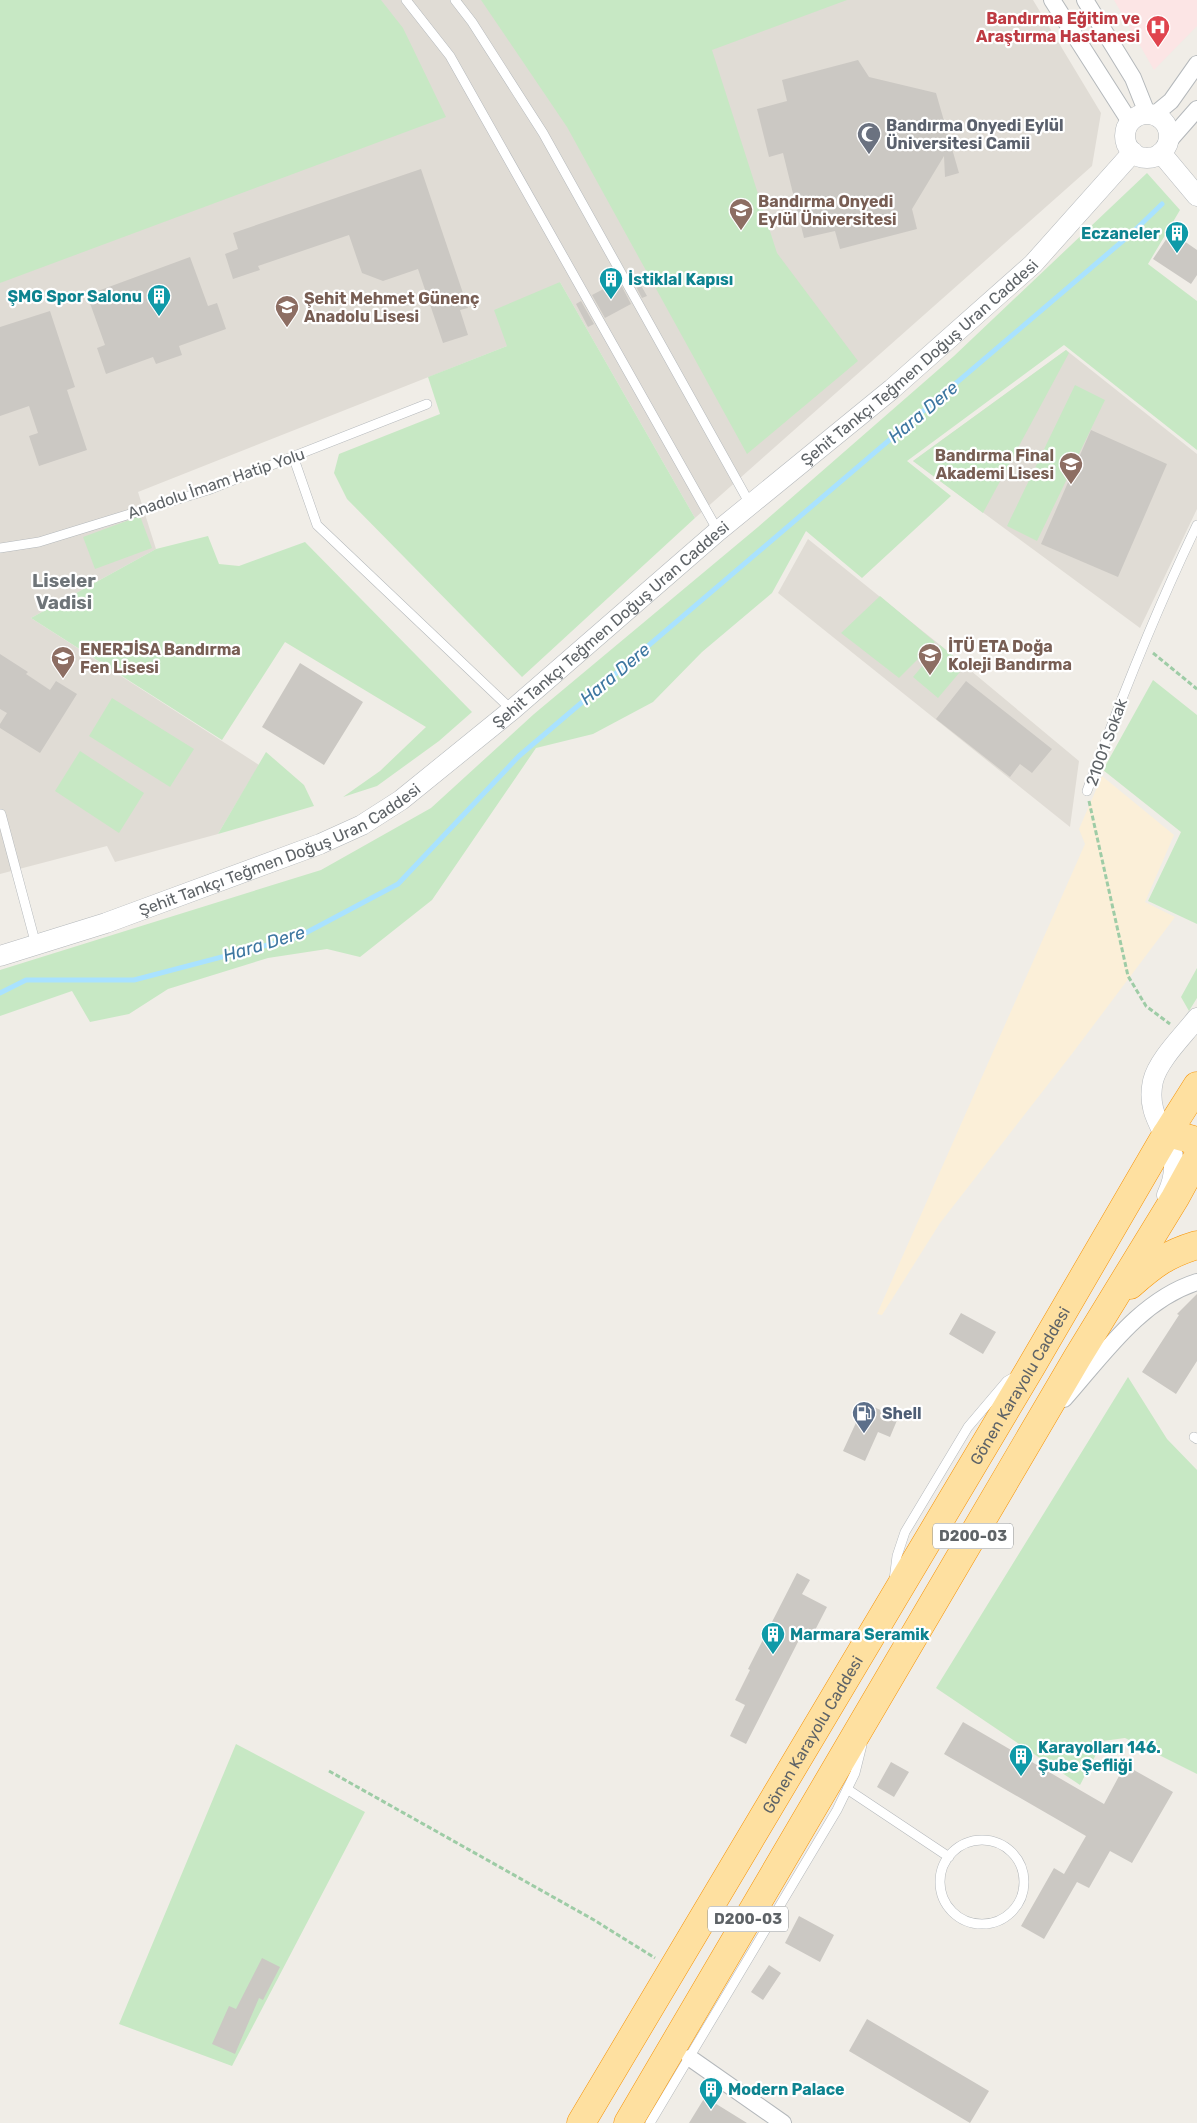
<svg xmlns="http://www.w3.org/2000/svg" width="1197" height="2123" viewBox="0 0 1197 2123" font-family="Rubik,sans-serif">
  <rect width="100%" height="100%" fill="#f0ede7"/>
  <path fill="#e0dcd5" d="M0,0H1033L1101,113L1092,166L695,518L560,282L507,346L138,492L156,549L31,618L259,765L218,834L115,862L107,846L0,874Z
    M1066,350L1197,454V509L1140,628L913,461Z
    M808,539L940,645L1079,761L1070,827L778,593Z"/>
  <path fill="#fce5e5" d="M1114,0H1197V26L1154,70Z"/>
  <path fill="#c7e8c4" d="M0,0H381L403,28L446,117L0,283Z
    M481,0H847L712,50L777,253L858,361L747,454L567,127Z
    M1147,173L1180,210L1148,264L1197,301V450L1064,345L907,461L951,496L862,578L806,531L772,593L702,652L653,702L593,734L536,748L432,900L360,957L327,949L268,958L168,989L129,1014L90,1022L72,991L0,1016V970L321,870L431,808L534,714L758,527L954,356Z
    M560,282L695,518L522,677L347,499L334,473L339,454L440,414L428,377L507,346L494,310Z
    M1066,350L1069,353L983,513L913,461Z
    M1075,385L1105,400L1037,541L1007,526Z
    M140,516L152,548L95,569L83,537Z
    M208,536L219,564L239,566L305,542L472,712L439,741L377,786L343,797L380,771L426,727L285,642L222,740L31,618L156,549Z
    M880,596L935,642L899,678L841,633Z
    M940,645L965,666L938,698L913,677Z
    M1153,680L1197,715V924L1148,901L1181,832L1103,770Z
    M112,698L194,749L170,787L89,736Z
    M80,751L144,793L119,833L55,791Z
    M266,752L304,785L314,806L218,834Z
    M1197,968V998L1189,1011L1181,997Z
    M1128,1377L1167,1439L1197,1470V1774L1125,1738L1103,1741L1080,1785L936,1688Z
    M236,1744L365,1812L232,2066L119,2024Z"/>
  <path fill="#fbefd8" d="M1102,776L1174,835L1145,902L1175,917L1071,1055L940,1223L882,1315L877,1314L1085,844L1079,829Z"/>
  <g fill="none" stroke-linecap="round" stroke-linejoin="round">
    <path stroke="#a9e2ff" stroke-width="5" d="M0,993L26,980H134L298,937L398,884L519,756L1132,233L1162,204"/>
  </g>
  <path fill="#cbc8c3" d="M858,60L869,77L936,93L959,173L945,177L944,156L912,209L917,229L840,249L835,231L804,238L783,153L769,157L757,109L787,101L782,80Z
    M421,169L468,308L460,310L468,335L443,343L418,269L383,281L362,273L349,235L258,266L260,270L233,279L225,254L238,249L233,233Z
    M1171,232L1197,250V275L1191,284L1153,259Z
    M190,257L208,306L217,303L226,329L179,346L182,355L156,364L153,357L106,374L97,348L105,345L87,295Z
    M634,273L647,296L642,298L630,275Z
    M619,281L631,304L605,318L592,295Z
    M581,301L594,324L588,327L576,304Z
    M50,311L75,387L67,390L87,450L39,466L29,436L38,433L29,406L0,416V327Z
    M1091,430L1167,464L1118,577L1041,544Z
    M0,654L28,672L26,674L50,690L56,681L77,694L40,753L0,728V724L7,713L0,709Z
    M300,663L363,702L324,765L262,727Z
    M966,681L1052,749L1032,773L1020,764L1010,777L936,719Z
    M1197,1294V1361L1176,1394L1142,1372L1179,1315L1177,1314Z
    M961,1313L996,1332L983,1354L949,1334Z
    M865,1403L898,1418L890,1437L878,1432L865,1461L843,1451Z
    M797,1573L810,1580L802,1594L827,1607L811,1638L802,1634L746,1744L730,1736L745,1705L735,1700L750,1670L748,1669Z
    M963,1722L1104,1804L1125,1765L1173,1792L1132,1863L1110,1851L1089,1888L1077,1882L1044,1939L1021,1926L1054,1868L1064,1874L1086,1836L944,1754Z
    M891,1762L909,1772L894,1797L877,1787Z
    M799,1916L834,1935L820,1962L785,1943Z
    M262,1958L280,1967L263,2000L259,1998L235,2054L212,2044L229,2006L236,2009Z
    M769,1965L781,1973L763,2000L751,1992Z
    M867,2019L989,2091L970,2123L849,2051Z
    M705,2097L747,2123H689Z"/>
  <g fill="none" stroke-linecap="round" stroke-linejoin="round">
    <g stroke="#b4b8bb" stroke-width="10">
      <path id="service" d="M406,0L450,56L718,531
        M455,0L472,22L543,133L750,504
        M293,456L317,525L512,710
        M0,548L39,542L208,490L427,404
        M1087,791C1120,701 1155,612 1197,525
        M1,814L36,945
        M1194,1437L1197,1439
        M894,1580L897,1556L905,1532L968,1427L1007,1381L1014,1377
        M847,1789L949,1857
        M940 1882a42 42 0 1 1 84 0a42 42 0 1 1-84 0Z
        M650,2123L837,1810L855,1773L862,1745"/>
    </g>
    <g stroke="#b4b8bb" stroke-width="18">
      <path id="minor" d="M1052,0L1130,122
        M1085,0L1133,78L1147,113
        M1154,115L1171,101L1197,64
        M1168,142L1197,109
        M1064,1399C1103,1355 1140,1300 1197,1282
        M690,2058L783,2123"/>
    </g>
    <g stroke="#b4b8bb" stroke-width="21">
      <g id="tertiary">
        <circle cx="1147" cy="136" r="22"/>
        <path d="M1161,153L1197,196"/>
        <path id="s1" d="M0,956L106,923L320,844L362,825L401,800L512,710L718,531L892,389L1033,264L1133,152"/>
        <path d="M1167,1195C1192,1142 1142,1130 1153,1081C1158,1060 1184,1035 1197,1018"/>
      </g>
    </g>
    <g stroke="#f79200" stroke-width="29">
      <g id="trunk">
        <path d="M1166,1135H1176L1197,1141"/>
        <path d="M1130,1285C1154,1264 1167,1254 1197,1245"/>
        <path id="s2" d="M581,2123L1031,1367L1166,1135L1197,1086"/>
        <path d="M628,2123L1077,1358L1175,1198L1197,1158"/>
      </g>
    </g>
    <path stroke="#9ecca6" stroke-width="3" stroke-dasharray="5 2.5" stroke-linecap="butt" d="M1153,653L1197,689
      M1089,801L1128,976L1146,1006L1170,1024
      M329,1771L594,1920L655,1958"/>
    <use href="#service" stroke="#fff" stroke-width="9"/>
    <use href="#minor" stroke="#fff" stroke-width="16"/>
    <use href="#tertiary" stroke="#fff" stroke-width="20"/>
    <use href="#trunk" stroke="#fee0a0" stroke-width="28"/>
  </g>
  <defs>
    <g id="hospital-pin" transform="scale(1.25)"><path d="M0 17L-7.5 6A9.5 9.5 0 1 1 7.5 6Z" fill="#e0444e" stroke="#fff"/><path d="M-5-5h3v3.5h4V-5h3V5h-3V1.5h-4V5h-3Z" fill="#fff"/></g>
    <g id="mosque-pin" transform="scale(1.25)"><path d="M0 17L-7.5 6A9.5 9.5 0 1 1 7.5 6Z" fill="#6b7280" stroke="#fff"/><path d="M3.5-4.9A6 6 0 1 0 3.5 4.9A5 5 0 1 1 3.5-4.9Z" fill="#fff"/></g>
    <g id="university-pin" transform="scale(1.25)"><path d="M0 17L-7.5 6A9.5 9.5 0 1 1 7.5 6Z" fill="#8d6e63" stroke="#fff"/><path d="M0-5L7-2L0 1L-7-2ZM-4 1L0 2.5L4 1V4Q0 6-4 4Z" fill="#fff"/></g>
    <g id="building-pin" transform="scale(1.25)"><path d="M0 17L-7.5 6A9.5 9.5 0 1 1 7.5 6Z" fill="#0f9aa8" stroke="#fff"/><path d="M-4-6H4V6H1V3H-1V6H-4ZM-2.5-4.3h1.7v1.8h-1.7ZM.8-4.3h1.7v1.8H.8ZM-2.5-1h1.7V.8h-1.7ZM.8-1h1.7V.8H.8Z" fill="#fff"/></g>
    <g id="school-pin" transform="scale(1.25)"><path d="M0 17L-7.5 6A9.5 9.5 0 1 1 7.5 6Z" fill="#8d6e63" stroke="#fff"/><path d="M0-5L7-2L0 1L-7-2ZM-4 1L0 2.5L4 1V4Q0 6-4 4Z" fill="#fff"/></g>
    <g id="fuel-pin" transform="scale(1.25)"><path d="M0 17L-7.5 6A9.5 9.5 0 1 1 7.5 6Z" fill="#5c6f8a" stroke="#fff"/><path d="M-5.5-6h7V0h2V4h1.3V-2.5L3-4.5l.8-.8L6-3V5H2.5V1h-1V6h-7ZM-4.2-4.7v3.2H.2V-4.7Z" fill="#fff"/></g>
  </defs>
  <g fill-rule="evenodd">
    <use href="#hospital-pin" x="1158" y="27"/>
    <use href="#mosque-pin" x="869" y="134"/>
    <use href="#university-pin" x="741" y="210"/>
    <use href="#building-pin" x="1177" y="233"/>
    <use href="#building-pin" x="611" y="279"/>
    <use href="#building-pin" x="159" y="296"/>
    <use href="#school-pin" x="287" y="307"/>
    <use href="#school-pin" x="1071" y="464"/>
    <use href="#school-pin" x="930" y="655"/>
    <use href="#school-pin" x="63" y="658"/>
    <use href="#fuel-pin" x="864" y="1413"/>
    <use href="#building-pin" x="773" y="1634"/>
    <use href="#building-pin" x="1021" y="1756"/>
    <use href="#building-pin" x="711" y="2089"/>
  </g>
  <g text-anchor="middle" stroke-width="4.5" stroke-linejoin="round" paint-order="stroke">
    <g fill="#fff" stroke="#8e9295" stroke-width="1">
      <rect x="933" y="1523.5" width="80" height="25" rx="4"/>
      <rect x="708" y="1906.5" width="80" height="25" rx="4"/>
    </g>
    <g font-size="15" font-weight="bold" fill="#5e6367">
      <text x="973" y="1541">D200-03</text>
      <text x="748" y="1924">D200-03</text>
    </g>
    <g font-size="16" font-weight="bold" fill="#be3a42" stroke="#fff" text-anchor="end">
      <text x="1140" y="24">Bandırma Eğitim ve<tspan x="1140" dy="18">Araştırma Hastanesi</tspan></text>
    </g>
    <g font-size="16" font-weight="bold" fill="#5b616d" stroke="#fff" text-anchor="start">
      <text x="886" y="131">Bandırma Onyedi Eylül<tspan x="886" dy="18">Üniversitesi Camii</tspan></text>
    </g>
    <g font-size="16" font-weight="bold" fill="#785e54" stroke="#fff" text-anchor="start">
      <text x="758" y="207">Bandırma Onyedi<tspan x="758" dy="18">Eylül Üniversitesi</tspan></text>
      <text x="304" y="304">Şehit Mehmet Günenç<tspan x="304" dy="18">Anadolu Lisesi</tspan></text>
      <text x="1054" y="461" text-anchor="end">Bandırma Final<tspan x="1054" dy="18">Akademi Lisesi</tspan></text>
      <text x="948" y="652">İTÜ ETA Doğa<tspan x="948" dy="18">Koleji Bandırma</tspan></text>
      <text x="80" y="655">ENERJİSA Bandırma<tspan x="80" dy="18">Fen Lisesi</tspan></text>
    </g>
    <g font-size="16" font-weight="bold" fill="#0d838f" stroke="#fff" text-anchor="start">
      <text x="1160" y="239" text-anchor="end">Eczaneler</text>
      <text x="628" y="285">İstiklal Kapısı</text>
      <text x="142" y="302" text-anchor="end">ŞMG Spor Salonu</text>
      <text x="790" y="1640">Marmara Seramik</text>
      <text x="1038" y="1753">Karayolları 146.<tspan x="1038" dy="18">Şube Şefliği</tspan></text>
      <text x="728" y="2095">Modern Palace</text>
    </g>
    <g font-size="16" fill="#5e6367" stroke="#fff">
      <text dy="6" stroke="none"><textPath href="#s1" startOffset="1110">Şehit Tankçı Teğmen Doğuş Uran Caddesi</textPath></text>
      <text transform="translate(216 483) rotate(-19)" y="6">Anadolu İmam Hatip Yolu</text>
      <text dy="6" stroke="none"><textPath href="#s1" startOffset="705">Şehit Tankçı Teğmen Doğuş Uran Caddesi</textPath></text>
      <text transform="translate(1106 742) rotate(-70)" y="6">21001 Sokak</text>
      <text dy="6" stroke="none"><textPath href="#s1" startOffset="300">Şehit Tankçı Teğmen Doğuş Uran Caddesi</textPath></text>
      <text dy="6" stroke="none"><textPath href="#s2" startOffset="858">Gönen Karayolu Caddesi</textPath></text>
      <text dy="6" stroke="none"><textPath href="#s2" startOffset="452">Gönen Karayolu Caddesi</textPath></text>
    </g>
    <g font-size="16" font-weight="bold" fill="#4e5e75" stroke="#fff" text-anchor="start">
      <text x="882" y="1419">Shell</text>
    </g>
    <g font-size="18" font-style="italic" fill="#3e77a1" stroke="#fff">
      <text transform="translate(923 412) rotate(-40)" y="6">Hara Dere</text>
      <text transform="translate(615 674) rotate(-40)" y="6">Hara Dere</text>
      <text transform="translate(264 944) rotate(-17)" y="6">Hara Dere</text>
    </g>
    <g font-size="19" font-weight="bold" fill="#6f7579" stroke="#fff">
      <text x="64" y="587">Liseler<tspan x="64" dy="22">Vadisi</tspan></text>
    </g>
  </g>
</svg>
